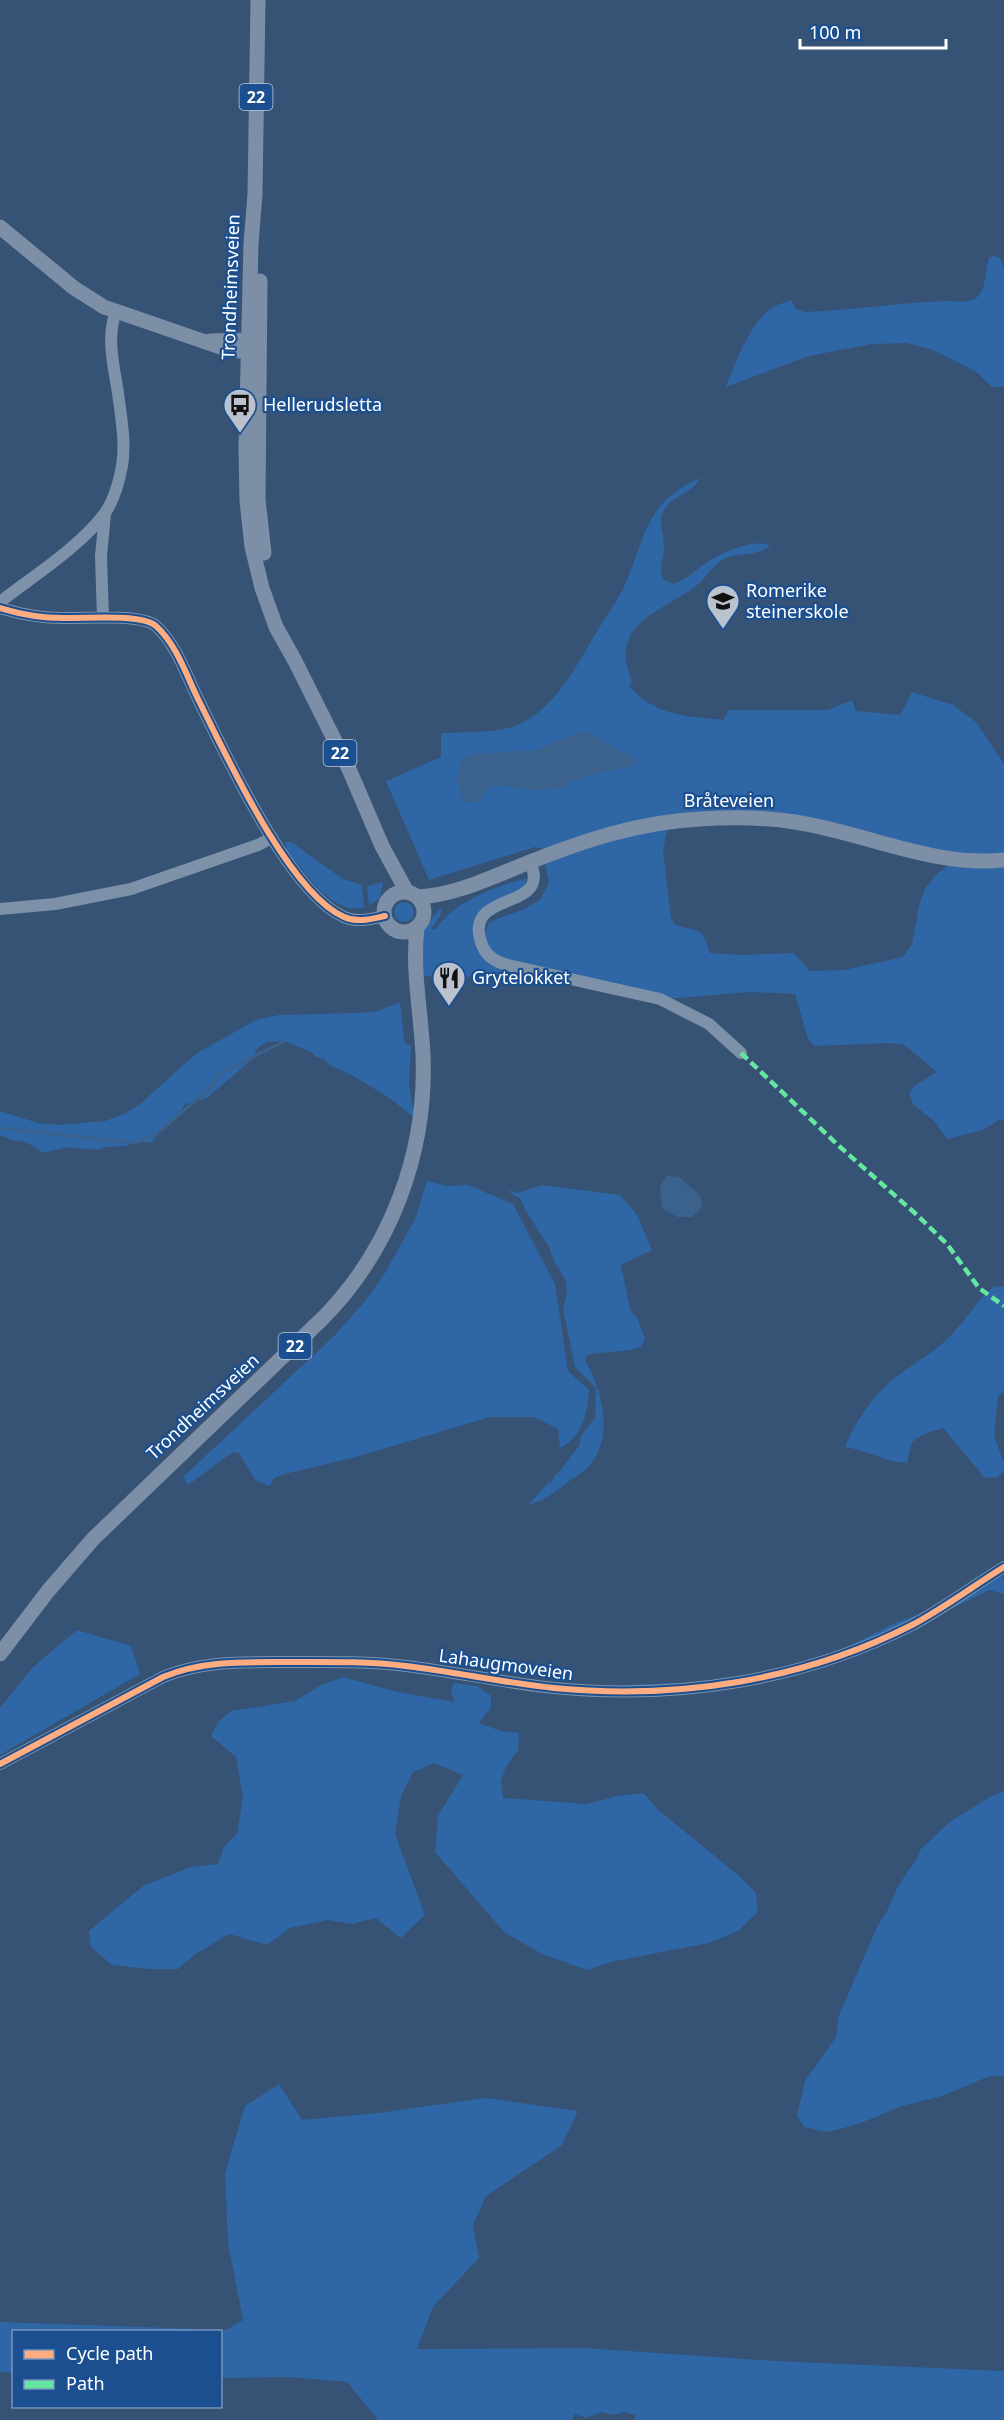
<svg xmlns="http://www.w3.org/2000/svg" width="1004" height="2420" viewBox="0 0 1004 2420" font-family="'Noto Sans',sans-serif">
  <rect width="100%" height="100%" fill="#365274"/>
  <path fill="#2f66a5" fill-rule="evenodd" d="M994,256L1000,258L1004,268V387H992L975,371L933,350L907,343L872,344L809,356L726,387C734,365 752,319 773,307C778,304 785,303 791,300L796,309L805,312C852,310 898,303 945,301C955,301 969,304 977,297C987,288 985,270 989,258Z
    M700,478C691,497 663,496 661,520C660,529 665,539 664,548C664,560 658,568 664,580L673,584C688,579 696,569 709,561C720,553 759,537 770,546C759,556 740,552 726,558C713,564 707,578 696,586C659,614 608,623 632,681L629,686C655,716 687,716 723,720L729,710H828L852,700L856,711L900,715L912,692L953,705L976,722L1004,764V1120H999L983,1130L947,1139L935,1122L913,1104L909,1094L914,1086L937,1072L904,1045L889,1043L814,1046L808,1039L795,994L749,992L667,999L520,971L490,974L488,977L417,976L413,928L426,929L430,920L441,908V915L431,929H436C454,901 495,887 527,878L523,888L503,898L476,932H486L489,922L522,910L540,900L549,883L542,849L535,847L429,880L386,781L441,757V733C467,732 498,734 522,723C558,705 579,661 599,628C607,615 616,602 623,589C646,539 643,503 700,478ZM794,820L954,862L938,873L925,888L919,906L912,944L903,957L844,970L810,971L794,953L742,955L710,953C700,924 701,933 675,925L671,918L663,851L668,826Z
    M285,842H291L343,879L362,885L364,908C330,914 307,873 287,852Z
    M383,882L380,898L369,906L367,886Z
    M394 912a10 10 0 1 1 20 0a10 10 0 1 1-20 0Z
    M400,1002L404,1039L406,1045H411L409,1085L412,1104L423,1120H417L388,1097L350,1074L331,1066L324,1059L316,1057L313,1053L285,1041L266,1042L258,1048L250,1061L207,1098L185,1104L173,1122L160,1129L152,1143L134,1141L127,1146L104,1147L97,1150L69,1147L43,1153L26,1142L15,1141L0,1135V1111L38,1123L59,1125L105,1121L124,1114L140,1104L197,1053L258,1019L279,1015L358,1013L378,1011Z
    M427,1181L448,1186L468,1185L513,1204L555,1284L568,1371L589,1390C587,1414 583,1437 560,1448L558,1429L534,1417H490L356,1457L281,1475L274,1478L270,1486L255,1480L239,1453L233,1452L188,1485L183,1477L335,1335L365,1301L385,1273L415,1219Z
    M542,1185L620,1195L637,1215L652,1250L621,1265L630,1309L637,1318L645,1339L641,1347C623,1353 606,1351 587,1355L585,1360C602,1389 614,1436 590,1465C584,1472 575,1477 568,1482C555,1492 544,1501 528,1505L550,1481L552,1483L555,1475L560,1471L579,1446L581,1436L595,1418L596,1388L575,1367L563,1308L567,1293L566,1281L554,1261L549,1247L525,1210L521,1199L506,1190L518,1193Z
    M994,1286L1004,1287V1391L998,1396L994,1436L1004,1463V1471L997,1477L985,1478L943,1428L924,1434L912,1442L907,1463C884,1462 867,1450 845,1447C856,1420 876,1391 900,1374C915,1363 931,1354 945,1341C964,1324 975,1302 994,1286Z
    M994,1572L1004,1578V1594L990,1590C930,1618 869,1651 806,1669C739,1689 668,1692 599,1692L597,1686L675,1683L694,1686L730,1682L751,1679L825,1658L895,1623L920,1614L970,1592L989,1579Z
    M77,1630L131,1646L140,1674L0,1755V1708L32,1668Z
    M343,1677L398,1692L455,1702L451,1693L453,1683L477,1686L491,1696V1707L479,1723L501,1731L519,1733L518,1750L505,1769L501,1781L503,1798L586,1804L618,1796L644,1793L657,1809L737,1874L756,1893L758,1912L738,1931L709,1943L615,1961L587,1970L542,1954L504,1932L435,1852L438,1816L463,1775L434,1763L413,1772L401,1796L395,1834L425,1915L401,1938L376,1918L352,1924L328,1920L290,1928L267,1945L229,1934L194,1955L178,1969H148L112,1965L91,1947L89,1931L143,1886L191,1867L218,1864L224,1847L237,1833L243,1798L236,1757L211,1736L219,1721L231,1711L295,1701L319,1686Z
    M1004,1791V2076H990L942,2096L902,2106L861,2123L840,2129L826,2132L804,2127L797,2116L805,2081L836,2037L839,2015L877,1927L887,1911L898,1886L917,1858L920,1850L951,1821L990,1797Z
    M279,2084L302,2120L378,2113L485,2098L578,2111L562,2145L486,2196L473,2225L479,2258L433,2307L417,2349L584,2348L775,2361L1004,2371V2420H635V2415L625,2412L613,2415L602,2412L586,2418L575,2414L572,2420H378L347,2382L290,2377L221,2378L220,2332H14L13,2373L0,2372V2322L226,2330L243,2320L228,2243L225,2173L245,2106Z"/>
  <path fill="#3b618d" d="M579,732L589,733L637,760L636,763L633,766C612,771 579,773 563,788L530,790L498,785L490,786L479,802L466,803C456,790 456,773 462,758L473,754L536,750Z
    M666,1176L679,1177L700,1195L702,1207L692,1217H677L662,1208L660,1187Z"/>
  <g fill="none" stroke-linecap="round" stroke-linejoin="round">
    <path stroke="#3b618d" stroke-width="3" d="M0,1128L135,1143L156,1134L212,1087L218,1074L283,1042"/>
    <path stroke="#7d92a8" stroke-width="12" d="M0,602C32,577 81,546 105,513C114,500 119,482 122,466C126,443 121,417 118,393C114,367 106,337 116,312
      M0,608C20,614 41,618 63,618C83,619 141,613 156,626C177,645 187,677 199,701C226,755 289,893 344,917C357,923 371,919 385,916
      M103,617L101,556L105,514
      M530,862C533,869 536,877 532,885C521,906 467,900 481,942C485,956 495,962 508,965L660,999L709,1024L741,1053
      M0,909L55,904L131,889L258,845L271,838
      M0,1764L163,1677C202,1661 242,1662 284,1662C324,1662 365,1661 406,1666C456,1672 505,1683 554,1688C677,1700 802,1681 912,1625C944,1608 973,1586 1004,1567"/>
    <path stroke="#7d8ea7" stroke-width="15" d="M258,0L255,194L251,244L246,448L247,501L252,547L262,588L276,627L295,661L349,769L382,846L407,892
      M0,227L74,288L104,307L226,349L248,352L255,348
      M260,281L258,499L264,553
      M210,341L248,340L257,344
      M384 912a20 20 0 1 1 40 0a20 20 0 1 1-40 0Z
      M418,897C457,895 494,876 530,862C585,840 640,822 700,819C732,817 764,817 795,822C866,833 931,867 1004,860
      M0,1654L48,1591L93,1539L323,1318C391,1249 427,1152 423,1055C421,1012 412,971 417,927"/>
    <path stroke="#66e7a1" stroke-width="4.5" stroke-dasharray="9 4.5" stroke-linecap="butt" d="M741,1053L839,1146L917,1215L947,1244L979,1288L1004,1306"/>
    <g stroke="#1b4f8f" stroke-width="10">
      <path id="cycleway" d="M0,608C20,614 41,618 63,618C83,619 141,613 156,626C177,645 187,677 199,701C226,755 289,893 344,917C357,923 371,919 385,916
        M0,1764L163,1677C202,1661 242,1662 284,1662C324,1662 365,1661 406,1666C456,1672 505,1683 554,1688C677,1700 802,1681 912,1625C944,1608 973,1586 1004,1567"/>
    </g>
    <use href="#cycleway" stroke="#ffac80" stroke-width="6"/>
  </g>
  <defs>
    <g id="bus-pin" transform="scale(1.725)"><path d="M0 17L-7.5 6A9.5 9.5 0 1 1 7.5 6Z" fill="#b9c2ce" stroke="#1b4f8f"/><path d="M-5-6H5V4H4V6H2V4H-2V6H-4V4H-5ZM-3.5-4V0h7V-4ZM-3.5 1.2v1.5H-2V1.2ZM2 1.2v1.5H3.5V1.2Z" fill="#111"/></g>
    <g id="school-pin" transform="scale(1.725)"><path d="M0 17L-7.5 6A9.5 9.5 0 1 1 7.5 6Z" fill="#b9c2ce" stroke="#1b4f8f"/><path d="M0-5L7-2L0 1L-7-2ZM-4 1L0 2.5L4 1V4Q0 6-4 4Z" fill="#111"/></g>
    <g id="restaurant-pin" transform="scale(1.725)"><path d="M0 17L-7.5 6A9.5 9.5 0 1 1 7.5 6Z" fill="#b9c2ce" stroke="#1b4f8f"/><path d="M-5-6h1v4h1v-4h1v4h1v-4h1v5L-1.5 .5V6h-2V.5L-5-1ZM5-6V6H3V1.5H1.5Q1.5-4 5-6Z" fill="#111"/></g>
  </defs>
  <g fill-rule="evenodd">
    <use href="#bus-pin" x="240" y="405"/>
    <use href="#school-pin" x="723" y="601"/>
    <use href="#restaurant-pin" x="449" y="978"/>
  </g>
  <g text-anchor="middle" stroke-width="4.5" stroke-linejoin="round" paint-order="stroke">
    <g fill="#1b4f8f" stroke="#bbcadd" stroke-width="1.5">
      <rect x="239.5" y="84" width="33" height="26" rx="4.5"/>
      <rect x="323.5" y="740" width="33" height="26" rx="4.5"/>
      <rect x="278.5" y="1333" width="33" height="26" rx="4.5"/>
    </g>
    <g font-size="16" font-weight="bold" fill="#fff">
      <text x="256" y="103">22</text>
      <text x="340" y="759">22</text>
      <text x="295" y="1352">22</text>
    </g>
    <g font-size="18" fill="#fff" stroke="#1b4f8f">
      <text transform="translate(231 287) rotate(-88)" y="6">Trondheimsveien</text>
      <text x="729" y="807">Bråteveien</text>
      <text transform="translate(203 1407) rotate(-43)" y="6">Trondheimsveien</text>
      <text transform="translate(506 1665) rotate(8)" y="6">Lahaugmoveien</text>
    </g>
    <g font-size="18" fill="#fff" stroke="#1b4f8f" text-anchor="start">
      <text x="263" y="411">Hellerudsletta</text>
      <text x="746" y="597">Romerike<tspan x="746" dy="21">steinerskole</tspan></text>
      <text x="472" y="984">Grytelokket</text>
    </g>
  </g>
  <rect x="12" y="2330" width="210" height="78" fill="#1b4f8f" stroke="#7695bc" stroke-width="1.5"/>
  <rect x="24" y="2350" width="30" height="9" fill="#ffac80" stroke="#7695bc" stroke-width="1.5"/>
  <text x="66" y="2360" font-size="18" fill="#ffffff">Cycle path</text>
  <rect x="24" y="2380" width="30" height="9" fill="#66e7a1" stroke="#7695bc" stroke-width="1.5"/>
  <text x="66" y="2390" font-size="18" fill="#ffffff">Path</text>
  <path d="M800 39v9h146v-9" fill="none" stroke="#ffffff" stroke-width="3"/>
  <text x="809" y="39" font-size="18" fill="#ffffff" stroke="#1b4f8f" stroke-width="4.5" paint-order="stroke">100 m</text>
</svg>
